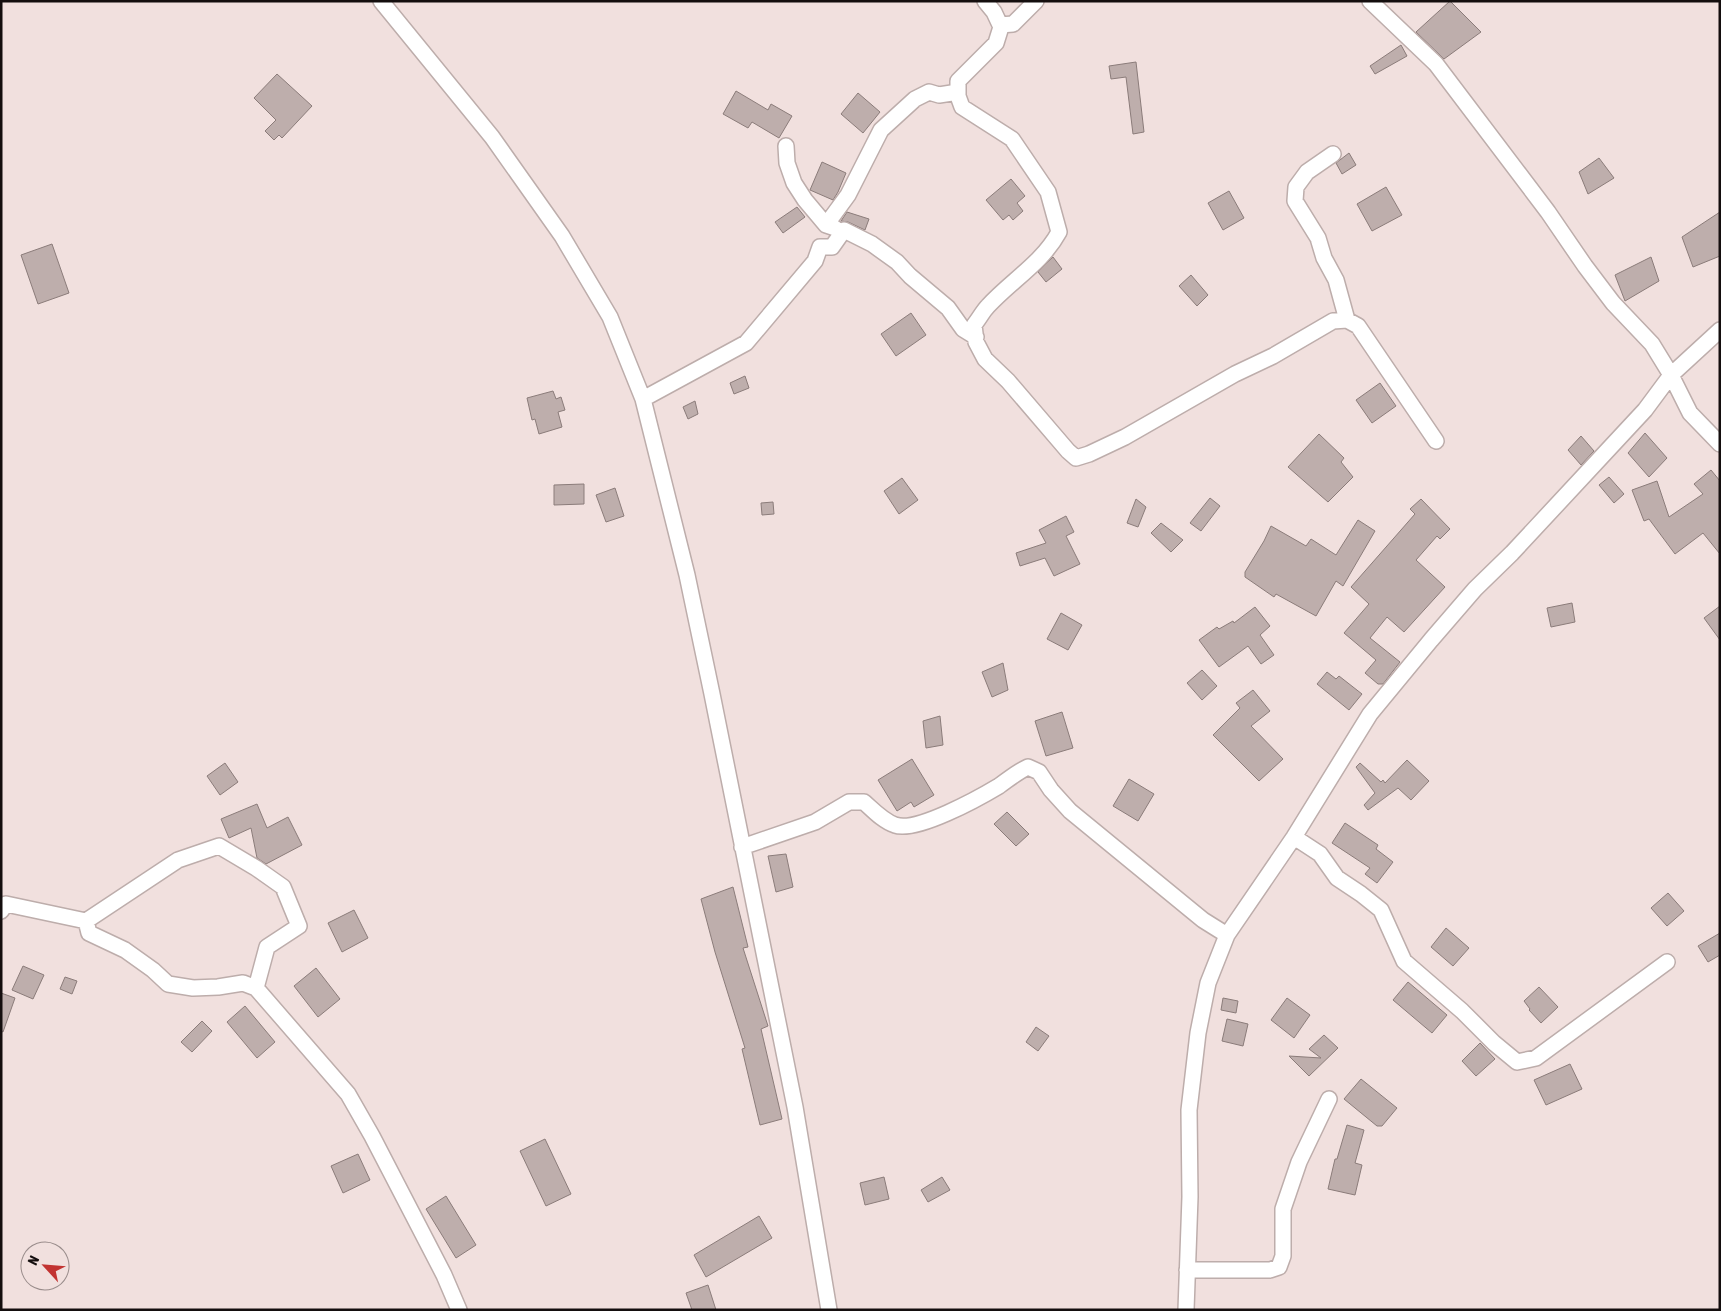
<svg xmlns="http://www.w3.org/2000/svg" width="1721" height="1311" viewBox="0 0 1721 1311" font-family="'Asap Condensed',sans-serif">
  <rect width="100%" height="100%" fill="#f1e0de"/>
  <path fill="#beaeac" stroke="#8b7c7a" d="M1450,1L1481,32L1444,59L1416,32Z
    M1401,45L1407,56L1375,74L1370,66Z
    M1136,62L1144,132L1133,134L1126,77L1111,79L1109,66Z
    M277,74L312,106L282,138L279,135L274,140L265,131L276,120L254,98Z
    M736,91L768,110L771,104L792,116L779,138L752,122L748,128L723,114Z
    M858,93L880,112L863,133L841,114Z
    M1349,153L1356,165L1342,174L1336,163Z
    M1599,158L1614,178L1588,194L1579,172Z
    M822,162L846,173L838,192L833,200L810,190Z
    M1011,179L1025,196L1017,203L1023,211L1013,220L1009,215L1003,220L986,200Z
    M1386,187L1402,215L1372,231L1357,204Z
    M1229,191L1244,218L1223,230L1208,203Z
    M797,207L805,217L783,233L775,222Z
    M847,212L869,219L865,230L848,222L841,221Z
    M1720,212V256L1693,267L1682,237Z
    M52,244L69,293L38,304L21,255Z
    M1053,257L1062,269L1046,282L1038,272Z
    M1651,257L1659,281L1625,301L1615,275Z
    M1191,275L1208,295L1197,306L1179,286Z
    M911,313L926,335L896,356L881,334Z
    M745,376L749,388L734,394L730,383Z
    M1380,383L1396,406L1372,423L1356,400Z
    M553,391L556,399L561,397L565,410L558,412L562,427L539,434L535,419L532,420L527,398Z
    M695,401L698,414L688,419L683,407Z
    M1645,433L1667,458L1649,477L1628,453Z
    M1319,434L1344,458L1341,462L1353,477L1328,502L1288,467Z
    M1581,436L1594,451L1581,465L1568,450Z
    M1711,470L1720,481V554L1703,533L1675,554L1649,519L1644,521L1632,490L1657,481L1669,517L1703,494L1694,484Z
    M1609,477L1624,494L1614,503L1599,485Z
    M902,478L918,500L899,514L884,491Z
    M584,484V504L554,505V485Z
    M615,488L624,516L606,522L596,495Z
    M1210,498L1220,506L1201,531L1190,523Z
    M1136,499L1146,507L1138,527L1127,523Z
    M1421,499L1450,529L1440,539L1437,536L1416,560L1445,587L1404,632L1387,617L1370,638L1400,662L1383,684H1378L1365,673L1376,660L1344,633L1369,604L1351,587L1415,514L1410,509Z
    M773,502L774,514L762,515L761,503Z
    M1066,516L1074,532L1066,536L1080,564L1054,576L1045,558L1020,566L1016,553L1046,543L1039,530Z
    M1358,520L1375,531L1343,586L1336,581L1316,616L1276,594L1274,597L1245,577V572L1264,541L1271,526L1306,546L1311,539L1336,555Z
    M1161,523L1183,540L1171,552L1151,533Z
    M1572,603L1575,622L1551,627L1547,608Z
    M1720,606V640L1704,618Z
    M1255,607L1270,626L1260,635L1274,655L1261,664L1248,646L1219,667L1199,640L1217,627L1219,629L1233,621L1234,623Z
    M1061,613L1082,625L1068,650L1047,639Z
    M1003,663L1008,690L992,697L982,672Z
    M1202,670L1217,686L1202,700L1187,683Z
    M1327,672L1336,679L1339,676L1362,694L1349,710L1317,684Z
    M1253,690L1270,711L1251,726L1283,759L1259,781L1213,735L1240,708L1236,703Z
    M1062,712L1073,748L1046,756L1035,721Z
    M940,716L943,745L926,748L923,721Z
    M912,759L934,795L914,807L911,802L897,811L878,780Z
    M1407,760L1429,781L1411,800L1398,788L1368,810L1364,805L1375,793L1356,767L1360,763L1381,782L1383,780L1385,783Z
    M225,763L238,782L220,795L207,776Z
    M1129,779L1154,794L1138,821L1113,806Z
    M257,804L267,828L288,817L302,845L266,864L257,858L251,828L229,838L221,819Z
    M1007,812L1029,834L1016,846L994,824Z
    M1345,823L1378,845L1376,849L1393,862L1377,883L1365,874L1370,868L1332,843Z
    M786,854L793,887L776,892L768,856Z
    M733,887L748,947L743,948L768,1026L761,1029L782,1119L760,1125L742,1049L745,1048L715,952L701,899Z
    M1668,893L1684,911L1667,926L1651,908Z
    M354,910L368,938L342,952L328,923Z
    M1446,928L1469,948L1453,966L1431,947Z
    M1720,933V955L1708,962L1698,946Z
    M23,966L44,975L33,999L12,990Z
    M316,968L340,999L318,1017L294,986Z
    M65,977L77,981L72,994L60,989Z
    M1408,982L1447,1015L1432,1033L1393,1000Z
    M1539,987L1558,1007L1541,1023L1529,1010L1530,1009L1524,1001Z
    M1,993L15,998L3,1032L1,1031Z
    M1223,998L1238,1001L1236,1013L1221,1010Z
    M1287,998L1310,1015L1294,1038L1271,1020Z
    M245,1006L275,1042L257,1058L227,1022Z
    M1227,1019L1248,1024L1243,1046L1222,1041Z
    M202,1021L212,1031L192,1052L181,1042Z
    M1036,1027L1049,1036L1038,1051L1026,1042Z
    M1324,1035L1338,1048L1309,1076L1289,1056L1321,1058L1309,1049Z
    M1480,1043L1495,1059L1476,1076L1462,1061Z
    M1570,1064L1582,1089L1546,1105L1534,1080Z
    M1361,1079L1397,1108L1382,1126H1377L1344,1099Z
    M1347,1125L1364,1130L1355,1163L1362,1165L1355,1195L1328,1189L1335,1159H1337Z
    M545,1139L571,1194L546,1206L520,1151Z
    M358,1154L370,1180L343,1193L331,1166Z
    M884,1177L889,1199L865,1205L860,1183Z
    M942,1177L950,1190L928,1202L921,1190Z
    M446,1196L476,1245L456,1258L426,1209Z
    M759,1216L772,1238L706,1277L694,1255Z
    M708,1285L716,1310H692L686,1293Z"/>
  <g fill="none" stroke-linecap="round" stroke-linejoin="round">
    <g stroke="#bdadab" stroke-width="18">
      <path id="minor" d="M381,1L492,137L562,236L610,317L643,399L687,575L712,694L795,1107L829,1310
        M985,1L994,12L1001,27L996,43L958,81V96L962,107L1012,139L1048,192L1059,232C1042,263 1012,280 988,306C983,311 979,319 974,325L976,342L985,359L1008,381L1068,451L1076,458L1089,454L1125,437L1235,374L1273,356L1333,321L1347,320L1358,326L1436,441
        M1370,1L1436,64L1548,212L1585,266L1613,303L1652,344L1671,375L1690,413L1720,444
        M1000,25L1013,24L1036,1
        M786,146L787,163L794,183L805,200L826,225L835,228
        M1333,154L1307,172L1296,187L1295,201L1318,238L1324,258L1336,280L1347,320
        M826,225L848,195L881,130L915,99L929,92L939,95L958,92
        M643,399L746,343L815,261L820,247H832L844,230L872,244L897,262L910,276L948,308L963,329L976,337
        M1294,837L1320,854L1337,878L1361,894L1381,910L1404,961L1462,1011L1494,1043L1517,1062L1536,1058L1667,962
        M742,847L815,822L849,802H864C873,810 883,821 895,825C916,833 979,798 999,786C1009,779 1017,772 1028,767L1039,772L1051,790L1070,811L1203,920L1227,935
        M1,911L6,904L86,921L178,860L219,846L256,868L283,887L299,926L267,947L256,988L348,1094L372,1136L444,1275L459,1310
        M86,921L89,933L125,950L153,970L168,984L193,988L218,987L243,983L256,988
        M1187,1270H1270L1279,1267L1283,1256V1209L1299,1162L1329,1099
        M1186,1310L1190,1197L1189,1110L1198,1033L1208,983L1227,935L1294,837L1370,714L1431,640L1475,589L1512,553L1645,410L1671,375L1720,330"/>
    </g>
    <use href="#minor" stroke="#fff" stroke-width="15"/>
  </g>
  <rect width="1721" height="1311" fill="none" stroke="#140e0e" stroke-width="5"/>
  <g transform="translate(45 1266) rotate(296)"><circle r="24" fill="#f1e0de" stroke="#998c8b"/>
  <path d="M0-4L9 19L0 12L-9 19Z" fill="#c23331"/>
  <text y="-8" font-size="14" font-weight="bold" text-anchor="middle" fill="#140e0e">N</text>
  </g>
</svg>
